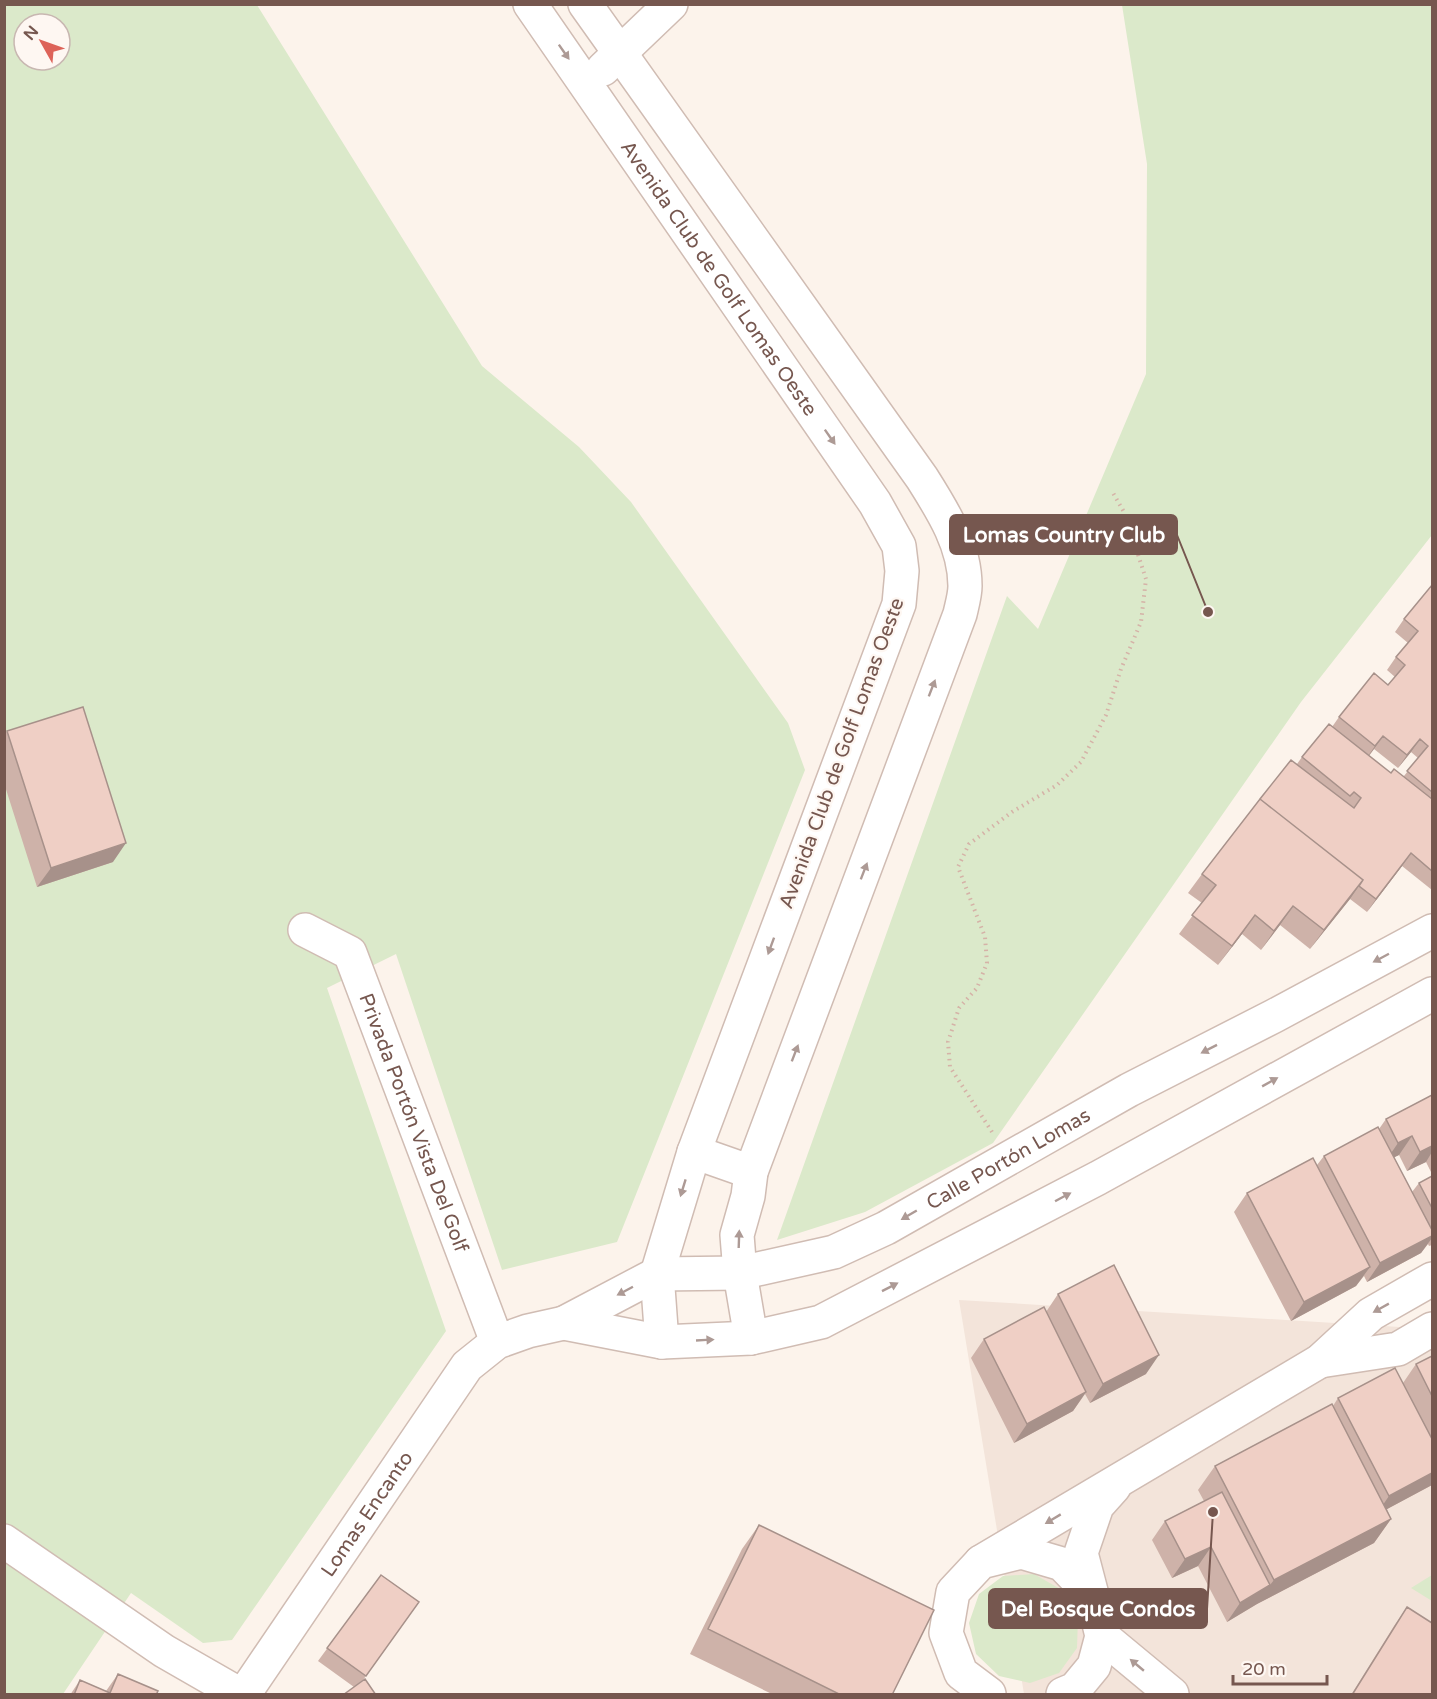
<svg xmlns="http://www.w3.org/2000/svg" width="1437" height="1699" viewBox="0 0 1437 1699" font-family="'Varela Round',sans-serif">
  <rect width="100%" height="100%" fill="#fcf3eb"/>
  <path fill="#f3e4da" d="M959,1300L1432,1329V1694H1024Z"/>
  <path fill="#dbe9ca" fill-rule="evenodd" d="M5,5H257L482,366L579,447L631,502L788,723L805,770L617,1242L502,1270L396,954L327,988L446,1331L232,1640L203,1643L131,1593L63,1694H5ZM24,24H60V60H24Z
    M1122,5H1432V535L1301,702L993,1143L865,1212L777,1240L1007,596L1038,629L1146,374L1147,164Z
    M1034,1574L1062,1590L1078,1618L1077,1648L1059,1673L1030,1683L999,1676L976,1654L969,1623L979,1594L1003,1576Z
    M1432,1575V1601L1411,1588Z"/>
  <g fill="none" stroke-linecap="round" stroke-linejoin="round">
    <g stroke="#d0bcb3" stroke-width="36">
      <g id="minor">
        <path id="s1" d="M530,4L875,503L899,546L902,571L899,604L694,1152L657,1274L662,1342"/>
        <path d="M585,4L922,478C943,511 965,546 965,586C965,595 962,605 960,614L751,1172L748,1196L737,1235L740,1273L751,1338"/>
        <path d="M603,69L671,4"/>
        <path id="s2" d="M305,930L350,953L497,1342"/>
        <path d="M694,1152L751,1172"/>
        <path d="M564,1323L662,1342L751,1338L821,1322L1098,1178L1432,994"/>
        <path d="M1320,1361L1398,1349L1432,1329"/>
        <path d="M4,1541L164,1651L239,1694"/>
        <path d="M981,1562L1320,1361L1371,1314L1432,1279"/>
        <path d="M1092,1595L1081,1553L1097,1506L1114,1487"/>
        <path d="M1102,1636L1172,1694"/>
        <path id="s3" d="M244,1694L467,1366L497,1342L528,1331L564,1323L657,1274L740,1273L834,1252L886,1228L1129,1090L1274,1016L1432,931"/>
        <path d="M989,1694L961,1673L946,1633L953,1592L981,1562L1021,1552L1062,1564L1092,1595L1102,1636L1094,1666L1075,1689L1063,1694"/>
      </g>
    </g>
    <path stroke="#d5b2a7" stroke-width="4" stroke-dasharray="1.5 4.5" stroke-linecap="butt" d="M992,1132L950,1067L948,1042L959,1008L977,988L987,963L985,937L958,867L969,844L1012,812L1057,785L1081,762L1106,715L1121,669L1141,622L1146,579L1124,512L1113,493"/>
    <use href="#minor" stroke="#fff" stroke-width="33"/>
  </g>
  <path fill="#ceb2a9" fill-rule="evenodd" d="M1432,585V890L1402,866L1367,912L1350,899L1310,949L1280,925L1261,950L1242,934L1218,965L1179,934L1202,903L1188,893L1202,874L1297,764L1302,757L1332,727L1339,717L1388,685L1395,677L1387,670L1396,657L1408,643L1395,632L1404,619ZM1374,749L1398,768L1411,752L1418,758L1404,776L1391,773L1369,756Z
    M7,731L113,862L37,887L4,783V735Z
    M1432,1095V1174L1426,1162L1407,1171L1399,1155L1394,1157L1412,1192L1419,1183L1432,1176V1245L1429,1246L1428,1244L1421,1253L1367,1282L1364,1276L1356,1286L1291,1321L1234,1212L1247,1193L1317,1165L1324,1156L1379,1129L1386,1119Z
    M1058,1294L1146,1374L1090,1403L1085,1394L1073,1411L1014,1443L971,1358L984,1339L1046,1312Z
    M1432,1356V1485L1387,1509L1391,1519L1374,1543L1257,1604L1227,1622L1198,1566L1172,1578L1152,1540L1165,1521L1204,1501L1198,1490L1215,1466L1333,1406L1338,1398L1403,1383L1416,1364Z
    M759,1525L892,1695H774L690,1654L742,1549Z
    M381,1575L419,1602L363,1680L354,1687L318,1661Z
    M1407,1607L1432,1695H1351L1394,1626Z
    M118,1674L156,1695H70L80,1680L106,1691Z"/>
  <path fill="#a7918a" d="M1383,736L1374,749L1366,759L1375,746Z
    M1420,739L1411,752L1398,768L1407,755Z
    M126,843L113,862L37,887L51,868Z
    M1411,853L1402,866L1367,912L1376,899Z
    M1363,880L1350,899L1310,949L1324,930Z
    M1293,906L1280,925L1261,950L1274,931Z
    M1255,915L1242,934L1218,965L1232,946Z
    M1412,1136L1399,1155L1385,1162L1398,1143Z
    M1432,1146V1152L1426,1162L1407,1171L1420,1152Z
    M1432,1236V1238L1421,1253L1367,1282L1380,1263Z
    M1370,1267L1356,1286L1291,1321L1304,1302Z
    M1159,1355L1146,1374L1090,1403L1103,1384Z
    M1086,1392L1073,1411L1014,1443L1027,1424Z
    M1432,1473V1485L1376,1515L1389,1496Z
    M1391,1519L1374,1543L1257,1604L1227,1622L1240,1603L1270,1585L1274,1580Z
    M1211,1547L1198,1566L1172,1578L1185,1559Z"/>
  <path fill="#efcfc5" stroke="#a7918a" stroke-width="1.5" d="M1432,585V792L1407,771L1428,746L1420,739L1407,755L1383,736L1375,746L1339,717L1374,673L1388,685L1405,665L1396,657L1418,631L1404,619Z
    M83,707L126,843L51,868L7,731Z
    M1329,724L1391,773L1394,769L1432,799V871L1411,853L1376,899L1359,886L1363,880L1260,799L1291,760L1354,808L1361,798L1354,792L1350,796L1302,757Z
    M1260,799L1363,880L1324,930L1293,906L1274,931L1255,915L1232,946L1192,915L1216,885L1202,874Z
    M1432,1095V1146L1420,1152L1412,1136L1398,1143L1386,1119Z
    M1378,1127L1432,1230V1236L1380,1263L1324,1156Z
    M1313,1158L1370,1267L1304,1302L1247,1193Z
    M1432,1176V1208L1419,1183Z
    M1114,1265L1159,1355L1103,1384L1058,1294Z
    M1044,1307L1086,1392L1027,1424L984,1339Z
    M1432,1356V1396L1416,1364Z
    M1395,1368L1432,1439V1473L1389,1496L1338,1398Z
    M1332,1404L1391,1519L1274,1580L1215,1466Z
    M1222,1492L1270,1585L1240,1603L1211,1547L1185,1559L1165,1521Z
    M759,1525L934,1610L892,1695H841L708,1629Z
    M381,1575L419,1602L366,1676L327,1648Z
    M1407,1607L1432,1623V1695H1352Z
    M118,1674L158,1691L156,1695H74L80,1680L110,1693Z
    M365,1679L376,1695H343Z"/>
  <defs><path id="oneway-solid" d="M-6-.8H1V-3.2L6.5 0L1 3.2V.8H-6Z" transform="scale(1.5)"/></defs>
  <g fill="#ad9a95">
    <use href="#oneway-solid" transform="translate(564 52) rotate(55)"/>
    <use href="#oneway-solid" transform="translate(830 437) rotate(55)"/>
    <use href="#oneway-solid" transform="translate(932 688) rotate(-69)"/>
    <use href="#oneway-solid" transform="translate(864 871) rotate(-69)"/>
    <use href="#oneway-solid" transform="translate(771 946) rotate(110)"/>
    <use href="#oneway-solid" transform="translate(1381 958) rotate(152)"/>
    <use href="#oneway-solid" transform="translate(1209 1049) rotate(153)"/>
    <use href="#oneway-solid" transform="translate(795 1053) rotate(-69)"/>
    <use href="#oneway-solid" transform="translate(1270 1082) rotate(-29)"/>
    <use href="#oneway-solid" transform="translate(683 1188) rotate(107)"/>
    <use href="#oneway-solid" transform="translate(1063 1197) rotate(-28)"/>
    <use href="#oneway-solid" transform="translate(909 1215) rotate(150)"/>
    <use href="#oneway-solid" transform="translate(739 1239) rotate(-88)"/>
    <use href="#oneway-solid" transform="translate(890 1287) rotate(-27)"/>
    <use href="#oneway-solid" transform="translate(625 1291) rotate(152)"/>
    <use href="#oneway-solid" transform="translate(1381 1308) rotate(151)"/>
    <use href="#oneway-solid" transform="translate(705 1340) rotate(-3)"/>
    <use href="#oneway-solid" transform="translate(1053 1519) rotate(149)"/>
    <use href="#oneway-solid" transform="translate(1137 1665) rotate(-140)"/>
  </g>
  <g text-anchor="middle" stroke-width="4.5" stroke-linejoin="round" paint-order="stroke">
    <g font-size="20" fill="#76574f" stroke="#fef7f2">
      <text dy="7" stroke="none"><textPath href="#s1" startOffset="333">Avenida Club de Golf Lomas Oeste</textPath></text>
      <text transform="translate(841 753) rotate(-70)" y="7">Avenida Club de Golf Lomas Oeste</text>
      <text dy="7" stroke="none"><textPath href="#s2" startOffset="232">Privada Portón Vista Del Golf</textPath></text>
      <text dy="7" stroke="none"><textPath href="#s3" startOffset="987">Calle Portón Lomas</textPath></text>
      <text dy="7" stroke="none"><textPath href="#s3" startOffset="218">Lomas Encanto</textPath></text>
    </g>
  </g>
  <path fill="none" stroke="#76574f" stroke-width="2" d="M1208 612L1177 535M1213 1512L1207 1609"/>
  <g fill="#76574f" stroke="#fef7f2" stroke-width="2">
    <circle cx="1208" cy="612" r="6"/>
    <circle cx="1213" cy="1512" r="6"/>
  </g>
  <g fill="#76574f" stroke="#76574f" stroke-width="2">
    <rect x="950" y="515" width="227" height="39" rx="6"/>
    <rect x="989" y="1589" width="218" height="39" rx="6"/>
  </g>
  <g font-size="21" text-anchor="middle" font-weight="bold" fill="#fff">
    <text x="1064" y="542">Lomas Country Club</text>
    <text x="1098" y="1616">Del Bosque Condos</text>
  </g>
  <rect width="1437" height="1699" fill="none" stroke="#76574f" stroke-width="12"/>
  <g transform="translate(42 42) rotate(310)"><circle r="28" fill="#fef7f2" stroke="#c8b7b1" stroke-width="1.5"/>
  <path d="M0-4.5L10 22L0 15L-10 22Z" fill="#dd6359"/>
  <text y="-9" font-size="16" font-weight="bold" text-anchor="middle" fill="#76574f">N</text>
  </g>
  <path d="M1233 1675v9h94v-9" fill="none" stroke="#76574f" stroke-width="3"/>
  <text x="1242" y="1675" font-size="18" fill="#76574f" stroke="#fef7f2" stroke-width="4.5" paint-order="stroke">20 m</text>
</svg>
